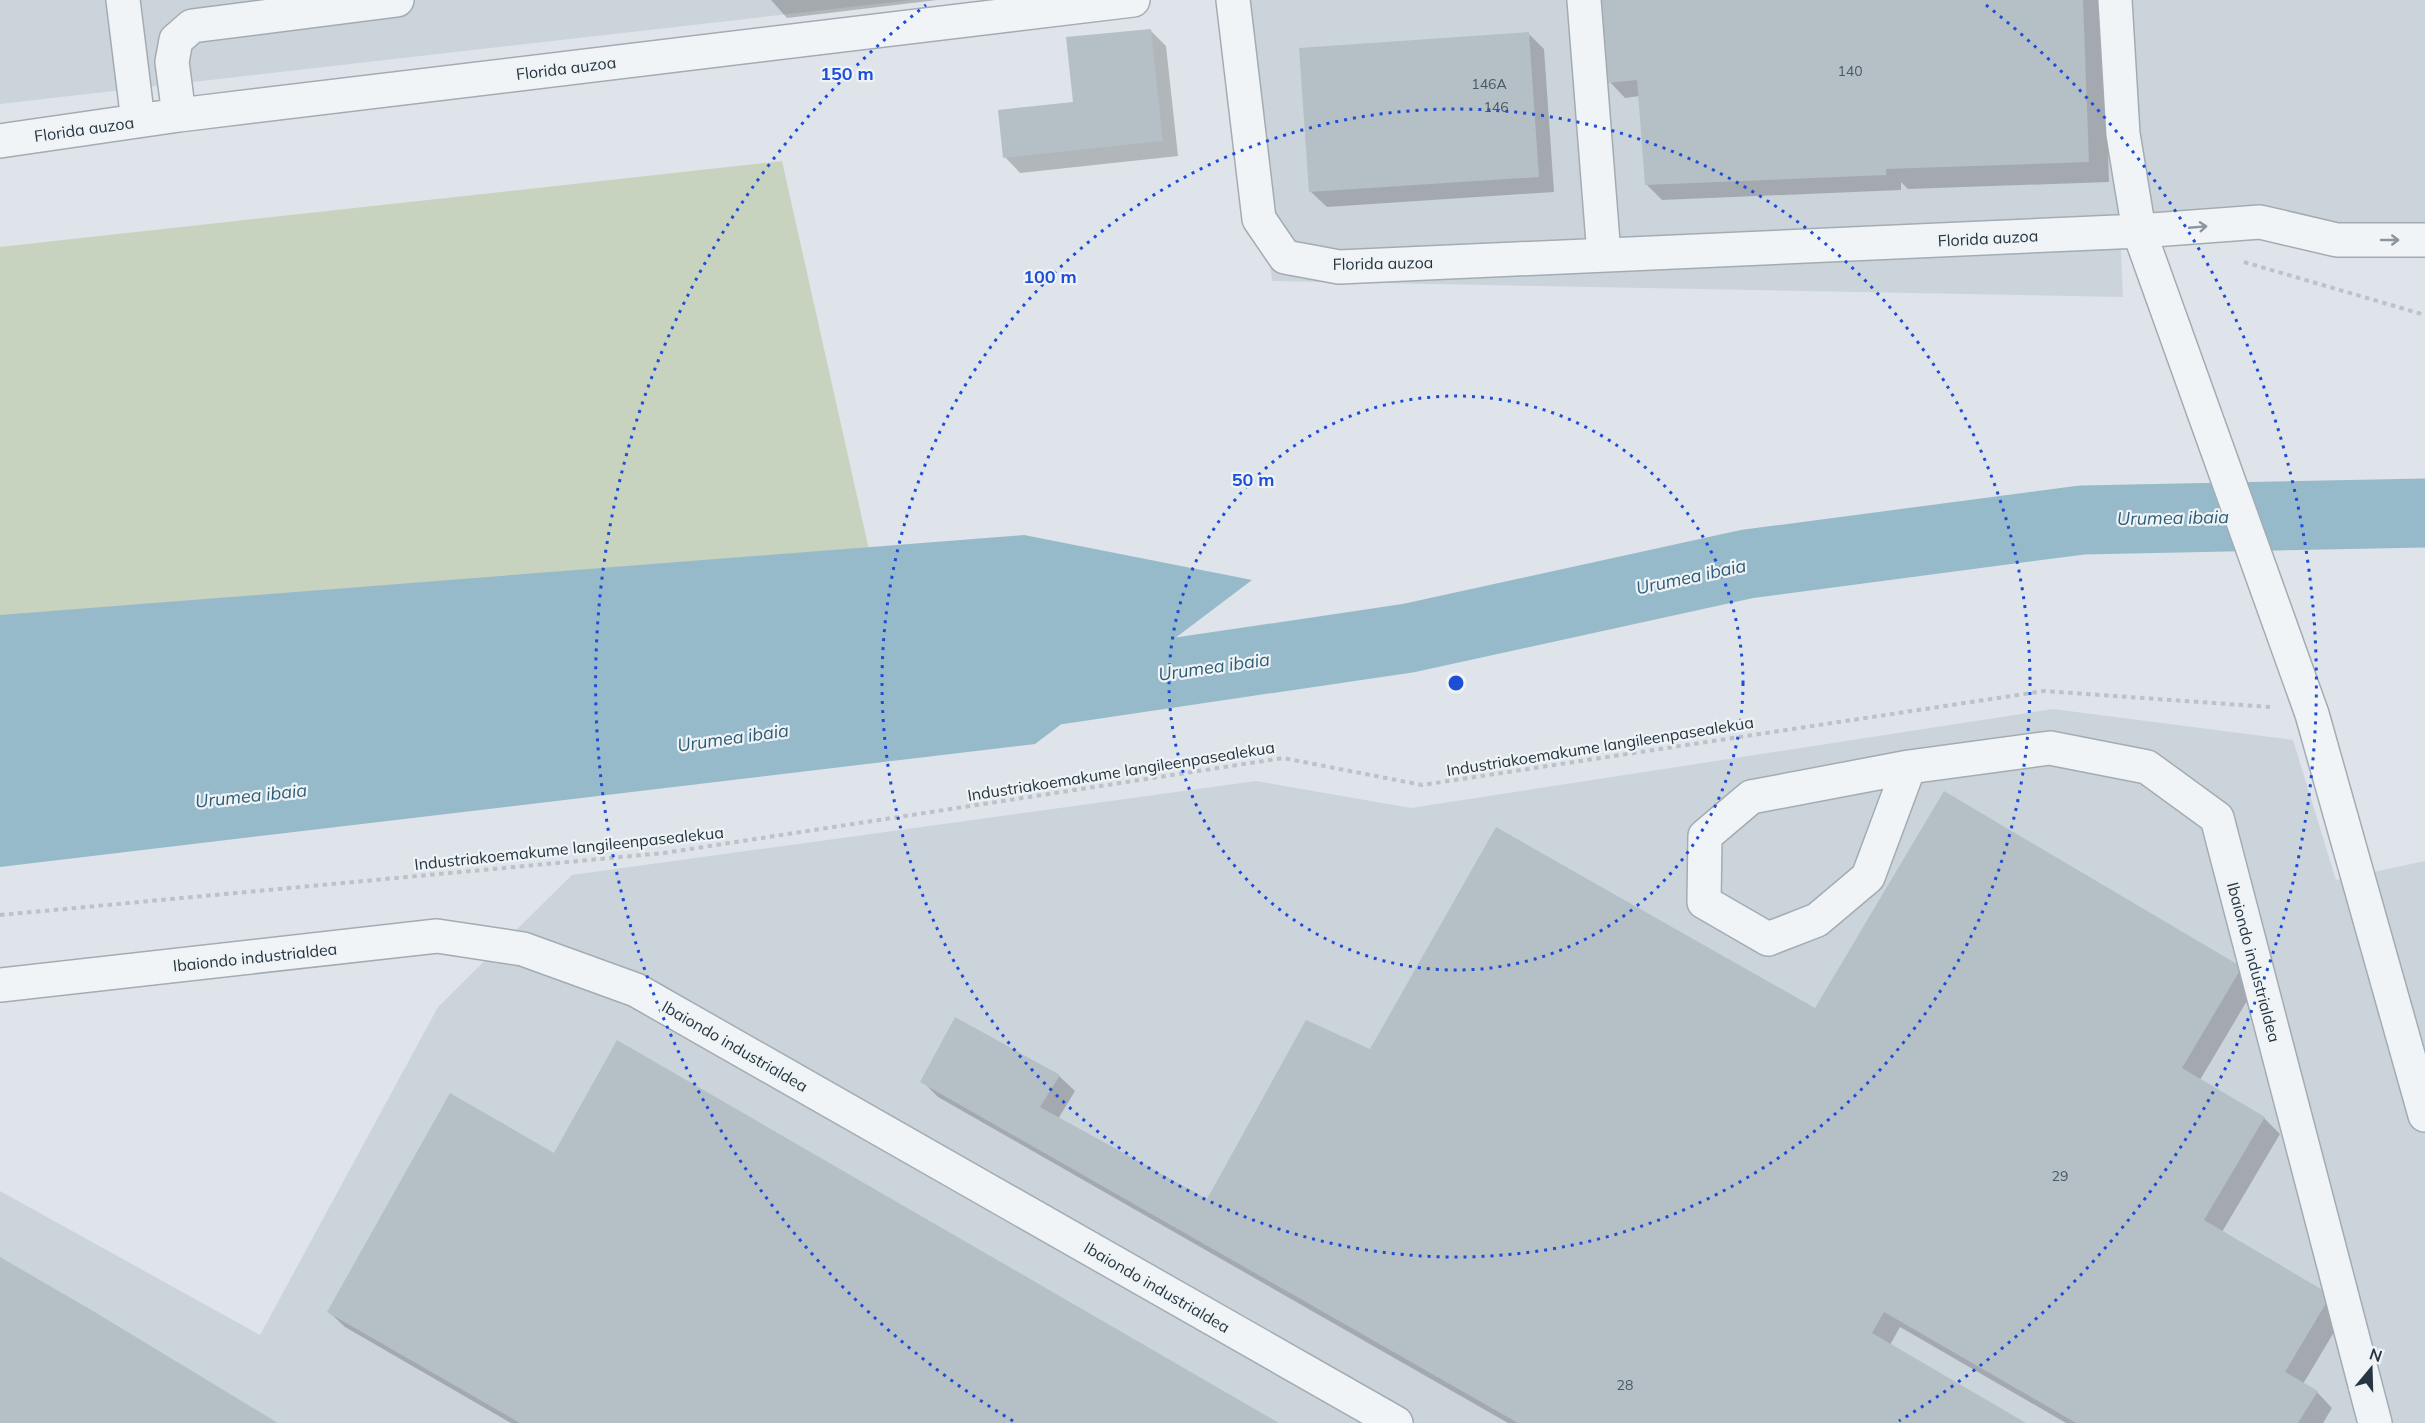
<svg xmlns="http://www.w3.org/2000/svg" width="2425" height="1423" viewBox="0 0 2425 1423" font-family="Mulish,sans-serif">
  <rect width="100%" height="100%" fill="#dee4e9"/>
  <path fill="#ccd4db" d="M0,0H912L0,104Z
    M1246,0H2110L2123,297L1272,281Z
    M2133,0H2425V223L2139,231Z
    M2053,709L2293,740L2336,880L2425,861V1423H0V1191L260,1335L438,1007L572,875L1256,781L1411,808Z"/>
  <path fill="#c8d3bf" d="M782,161L872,563L0,665V247Z"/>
  <path fill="#97bacb" d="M1024,535L1252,580L1035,744L0,867V615Z"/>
  <path fill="#0003" d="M771,0H937L787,18Z
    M1603,0H2103L2109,182L1908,189L1901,182V190L1662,200L1646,184L1640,96L1625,98L1610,82Z
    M1150,30L1166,46L1178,156L1020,173L1005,157L1074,103Z
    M1529,34L1544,49L1554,192L1327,207L1311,192Z
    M2241,969L2257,984L2200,1080L2264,1118L2280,1134L2222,1232L2346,1312L2303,1384L2317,1392L2332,1408L2323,1423H2066L1900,1327L1890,1345L2023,1423H1508L938,1097L922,1081L1059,1076L1075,1091L1058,1119L1208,1201L1370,1051Z
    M555,1155L1276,1423H511L345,1327L329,1312Z"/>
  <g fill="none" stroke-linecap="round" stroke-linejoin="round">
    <path stroke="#97bacb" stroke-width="69" d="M1023,695L1409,638L1747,564L2082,520L2425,513"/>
  </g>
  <path fill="#b5bfc6" d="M1601,0H2083L2089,162L1886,169V175L1645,185L1637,80L1608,83Z
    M1151,29L1163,141L1003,158L998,110L1073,102L1066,37Z
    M1529,32L1539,177L1309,192L1299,48Z
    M1944,791L2242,967L2182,1068L2265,1117L2204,1220L2331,1295L2285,1372L2318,1391L2298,1423H2076L1884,1312L1872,1333L2026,1423H1518L920,1082L955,1017L1060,1075L1040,1107L1207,1199L1306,1020L1370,1049L1496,827L1815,1008Z
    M617,1040L1279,1423H520L327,1312L450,1093L554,1153Z
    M0,1257L93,1311L278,1423H0Z"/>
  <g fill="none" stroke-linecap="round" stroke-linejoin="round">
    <g stroke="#a3acb3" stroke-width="36">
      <path id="minor" d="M123,0L138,121
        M1233,0L1259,219L1285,257L1339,267L2139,231L2260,222L2337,240H2425
        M1584,0L1604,255
        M2115,0L2123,134L2139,231L2312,714L2425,1115
        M179,115L172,62L176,40L192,26L397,0
        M0,141L179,115L1133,0
        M1909,767L1868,877L1817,920L1768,939L1704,902L1705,836L1751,797L1909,767L2050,748L2147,767L2217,818L2375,1423
        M0,985L437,936L523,949L636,990L1396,1423"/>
    </g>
    <path stroke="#bcc2c8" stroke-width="4" stroke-dasharray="4.5 4.5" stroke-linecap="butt" d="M2244,262L2425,315
      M0,915L664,853L1283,758L1422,785L2044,691L2270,707"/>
    <use href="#minor" stroke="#f1f4f7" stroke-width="33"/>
  </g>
  <defs><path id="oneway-shaft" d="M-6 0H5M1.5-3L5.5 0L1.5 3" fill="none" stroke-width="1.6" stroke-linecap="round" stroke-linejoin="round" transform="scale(1.5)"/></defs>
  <g stroke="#8c949c">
    <use href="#oneway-shaft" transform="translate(2198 227) rotate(-5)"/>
    <use href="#oneway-shaft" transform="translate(2390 240)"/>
  </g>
  <g fill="none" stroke="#1d4ed8" stroke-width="3" stroke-dasharray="3 6">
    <circle cx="1456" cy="683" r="287"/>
    <circle cx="1456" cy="683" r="574"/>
    <path d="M1013 1421A861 861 0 0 1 926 5M1986 5A861 861 0 0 1 1899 1421"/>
  </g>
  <g text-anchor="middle" stroke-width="4.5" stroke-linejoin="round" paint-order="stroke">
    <g font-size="14" fill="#4a5862">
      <text x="1850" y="76">140</text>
      <text x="1489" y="89">146A</text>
      <text x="1496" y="112">146</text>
      <text x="2060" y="1181">29</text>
      <text x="1625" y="1390">28</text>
    </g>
    <g font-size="16" fill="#263541" stroke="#eef3f6">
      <text transform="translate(566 68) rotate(-7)" y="6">Florida auzoa</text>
      <text transform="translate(84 129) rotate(-8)" y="6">Florida auzoa</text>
      <text transform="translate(1988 238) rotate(-3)" y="6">Florida auzoa</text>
      <text transform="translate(1383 263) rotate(-1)" y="6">Florida auzoa</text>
      <text transform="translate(1600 746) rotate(-9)" y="6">Industriakoemakume langileenpasealekua</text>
      <text transform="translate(1121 771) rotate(-9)" y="6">Industriakoemakume langileenpasealekua</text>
      <text transform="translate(569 848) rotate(-6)" y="6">Industriakoemakume langileenpasealekua</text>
      <text transform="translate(255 957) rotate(-6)" y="6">Ibaiondo industrialdea</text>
      <text transform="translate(2254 962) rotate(75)" y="6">Ibaiondo industrialdea</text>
      <text transform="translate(735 1046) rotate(30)" y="6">Ibaiondo industrialdea</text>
      <text transform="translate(1157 1287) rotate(30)" y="6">Ibaiondo industrialdea</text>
    </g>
    <g font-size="18" font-style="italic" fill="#2e5c77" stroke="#eef3f6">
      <text transform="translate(2173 518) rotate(-1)" y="6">Urumea ibaia</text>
      <text transform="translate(1691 577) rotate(-12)" y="6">Urumea ibaia</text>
      <text transform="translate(1214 667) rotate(-8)" y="6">Urumea ibaia</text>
      <text transform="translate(733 738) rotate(-8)" y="6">Urumea ibaia</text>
      <text transform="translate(251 796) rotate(-6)" y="6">Urumea ibaia</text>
    </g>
  </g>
  <circle cx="1456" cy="683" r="9" fill="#1d4ed8" stroke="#eef3f6" stroke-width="3"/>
  <g font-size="18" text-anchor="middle" font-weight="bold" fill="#1d4ed8" stroke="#eef3f6" stroke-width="4.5" stroke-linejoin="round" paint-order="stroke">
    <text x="847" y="80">150 m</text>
    <text x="1050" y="283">100 m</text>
    <text x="1253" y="486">50 m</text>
  </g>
  <g transform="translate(2371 1369) rotate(19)" stroke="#eef3f6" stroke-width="4.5" paint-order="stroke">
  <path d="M0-4.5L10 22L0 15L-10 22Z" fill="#263541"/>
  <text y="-9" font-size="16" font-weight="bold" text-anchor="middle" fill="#263541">N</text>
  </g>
</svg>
